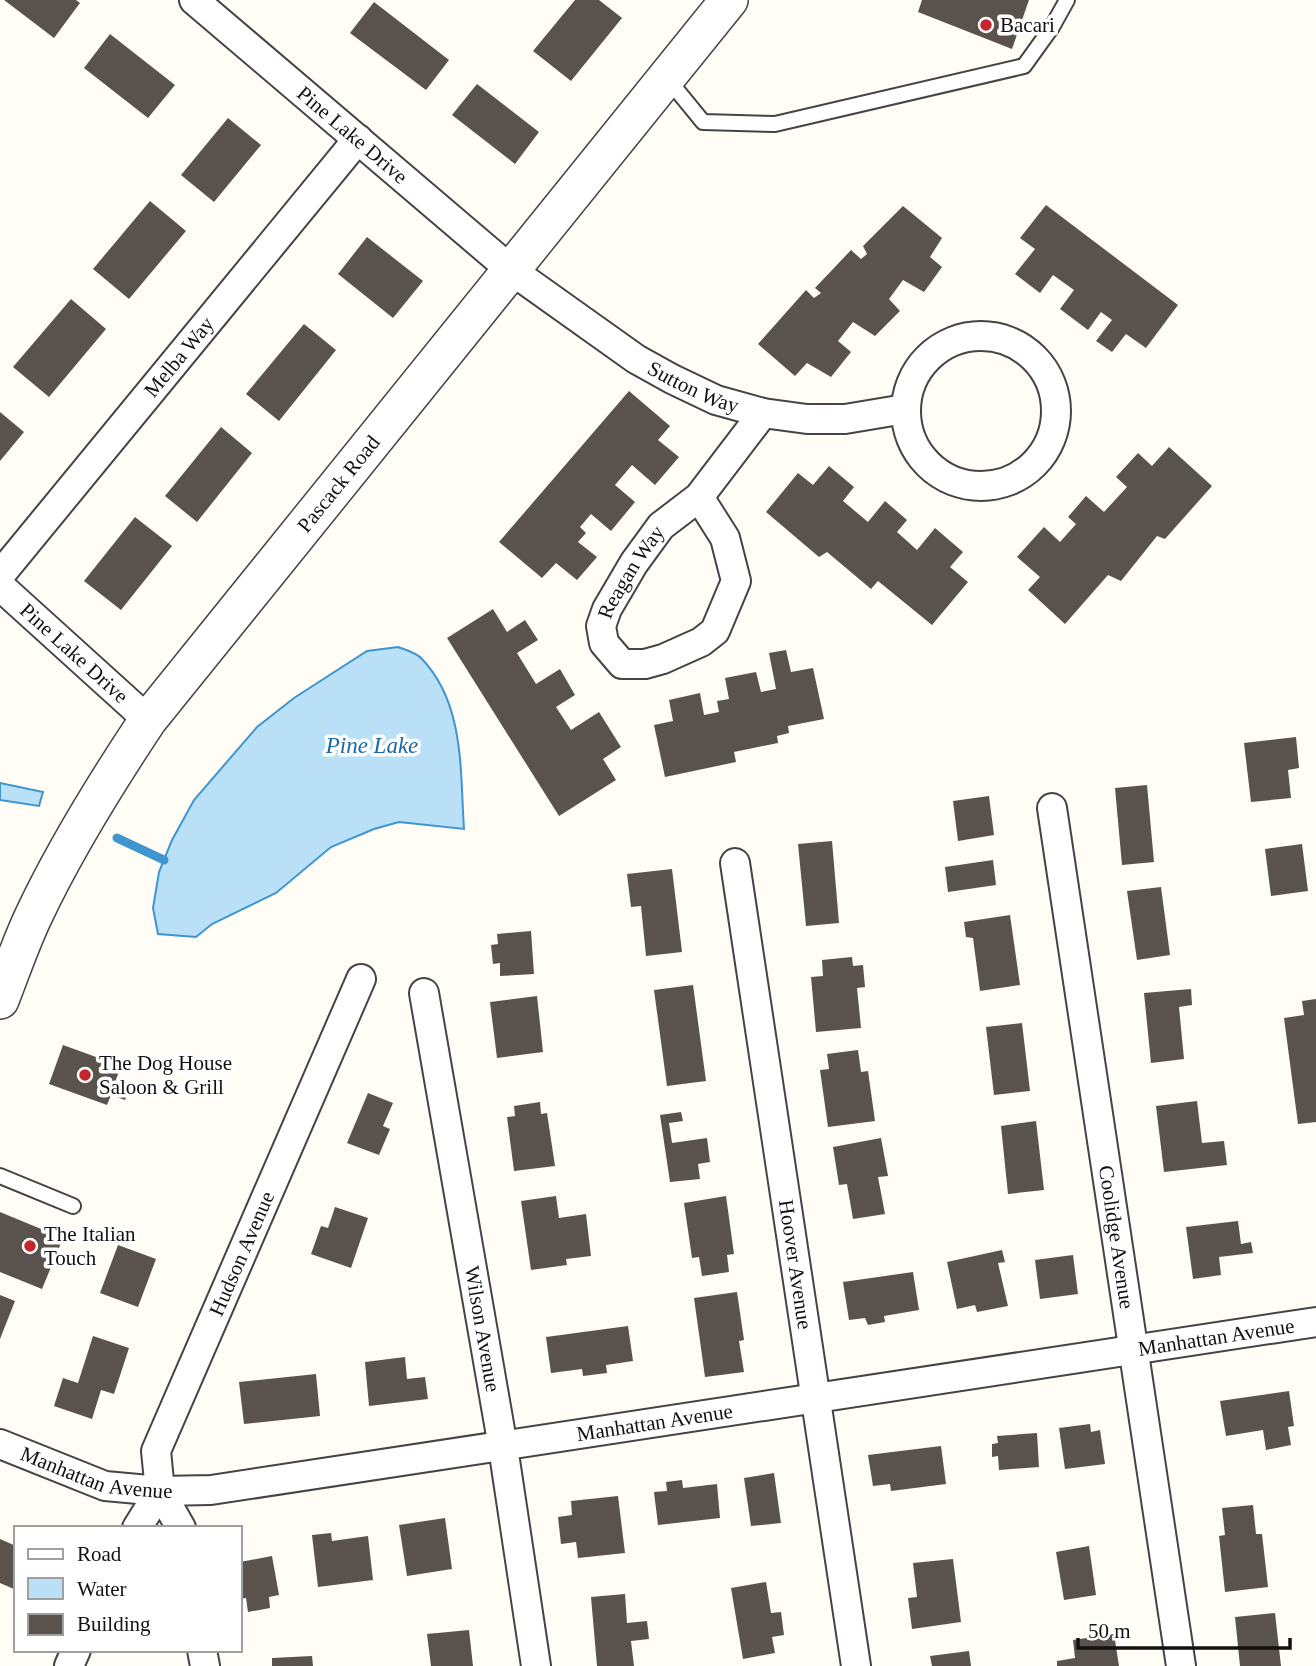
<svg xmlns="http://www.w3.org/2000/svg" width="1316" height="1666" viewBox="0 0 1316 1666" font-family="'Times New Roman',serif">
  <rect width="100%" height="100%" fill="#fffdf5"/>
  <path fill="#b9e0f7" stroke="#3f96cf" stroke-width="2" d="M398,647C406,650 417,653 422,659C465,704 460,772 464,829L399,822L374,829L331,847L276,893L212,924L196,937L158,934L153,908L159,872L172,840L194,800L257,727L294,698L367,651Z
    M0,783L43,792L39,806L0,800Z"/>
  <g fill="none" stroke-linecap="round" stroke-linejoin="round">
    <path stroke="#3f96cf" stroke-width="9" d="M117,838L164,860"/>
  </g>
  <path fill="#5a524d" d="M4,0H76L80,3L54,38Z
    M575,0H599L622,18L571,81L533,51Z
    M922,0H1029L1012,49L918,12Z
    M374,2L449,60L426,90L350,33Z
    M110,34L175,85L148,118L84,68Z
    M477,84L539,132L515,164L452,115Z
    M228,118L261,145L214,202L181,175Z
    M150,201L186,231L129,299L93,269Z
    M1046,205L1178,305L1146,348L1126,334L1112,352L1096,341L1112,320L1101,312L1088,330L1060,309L1074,290L1053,275L1040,293L1015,274L1035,249L1020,238Z
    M903,206L942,238L930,257L942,267L924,292L903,280L889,299L900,311L875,336L853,322L838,341L851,352L831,377L807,363L795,376L758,344L806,290L814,298L821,293L815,288L851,250L861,259L867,254L863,246Z
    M367,237L423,281L393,318L338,274Z
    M71,299L106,329L49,397L13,367Z
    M304,324L336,350L279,421L246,394Z
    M629,391L670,426L658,440L679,457L655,485L632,465L615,485L635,502L611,531L591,514L580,527L586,533L578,542L597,557L577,580L556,563L542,578L499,542Z
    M0,412L24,432L0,461Z
    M221,427L252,453L197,522L165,496Z
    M1169,447L1212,486L1165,539L1157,536L1121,581L1108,575L1065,624L1028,590L1040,577L1017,557L1044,527L1060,542L1076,524L1068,517L1086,496L1104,512L1127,487L1116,477L1138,453L1152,466Z
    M829,466L854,487L843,501L868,522L885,501L907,520L897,532L917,550L935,528L963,552L950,567L968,582L932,625L878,581L871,589L827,552L819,557L766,512L798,473L813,485Z
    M135,517L172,546L121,610L84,581Z
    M493,609L507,632L525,620L538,640L517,653L536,684L560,669L575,695L556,707L571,730L599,712L621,747L603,759L616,780L559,816L447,638Z
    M786,650L791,672L813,668L824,719L788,726L789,733L777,736L778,743L734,752L736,762L665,777L654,725L673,721L669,700L700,693L704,715L719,712L717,701L729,699L725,678L756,672L761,692L776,689L769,653Z
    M1296,737L1299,768L1288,770L1291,798L1251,802L1244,743Z
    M1147,785L1154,862L1122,865L1115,788Z
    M989,796L994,835L958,841L953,801Z
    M832,841L839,923L806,926L798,844Z
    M1302,844L1308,891L1271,896L1265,849Z
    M993,860L996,885L948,892L945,867Z
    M672,869L682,952L646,956L641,906L631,907L627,874Z
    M1161,887L1170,955L1137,960L1127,891Z
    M1010,915L1020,985L980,991L973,938L966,937L964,922Z
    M531,931L534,974L500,976V963L493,964L491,945L498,944L497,934Z
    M852,957L853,966L863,965L865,987L857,988L861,1028L816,1032L811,977L823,976L822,960Z
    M693,985L706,1081L667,1086L654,990Z
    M1191,989L1192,1005L1179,1007L1184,1059L1151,1063L1144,993Z
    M537,996L543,1052L497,1058L490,1002Z
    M1316,999V1122L1298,1124L1284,1018L1304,1015L1302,1001Z
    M1022,1023L1030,1091L994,1095L986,1027Z
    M63,1045L121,1066L114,1085L129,1090L125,1100L111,1095L107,1105L49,1084Z
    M858,1050L861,1072L868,1071L875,1121L828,1127L820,1070L829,1069L827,1054Z
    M368,1093L393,1103L383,1126L390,1129L379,1155L347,1143Z
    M1197,1101L1202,1143L1224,1141L1227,1165L1164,1172L1156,1106Z
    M540,1102L541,1114L547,1113L555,1166L514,1171L507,1117L515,1116L514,1106Z
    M681,1112L683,1121L669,1123L672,1143L707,1138L710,1162L698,1164L700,1179L670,1182L660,1115Z
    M1036,1121L1044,1190L1008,1194L1001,1126Z
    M881,1138L888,1176L878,1177L885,1214L853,1219L847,1184L839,1185L833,1147Z
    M556,1196L559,1218L586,1214L591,1256L566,1259L567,1265L531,1270L521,1201Z
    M726,1196L734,1254L727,1255L729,1272L702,1276L699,1257L692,1258L684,1203Z
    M335,1207L368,1218L351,1268L311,1254L321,1226L328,1228Z
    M0,1212L63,1238L42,1289L0,1272Z
    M1238,1221L1241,1244L1251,1242L1253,1253L1219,1257L1221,1275L1193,1279L1186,1227Z
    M118,1245L156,1259L138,1307L100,1293Z
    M1002,1250L1005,1262L998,1263L1008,1306L977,1312L975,1305L957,1309L947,1262Z
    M1073,1255L1078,1294L1040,1299L1035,1260Z
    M913,1272L919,1310L884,1316L885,1322L868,1325L865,1318L849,1320L843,1282Z
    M737,1292L744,1340L739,1341L744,1372L705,1377L694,1298Z
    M0,1295L15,1301L0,1339Z
    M628,1326L633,1361L606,1365L607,1373L583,1376L582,1369L551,1373L546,1337Z
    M93,1336L129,1348L114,1394L101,1390L92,1419L54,1406L63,1378L78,1383Z
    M405,1357L407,1379L425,1377L428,1399L369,1406L365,1362Z
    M316,1374L320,1416L244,1424L239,1382Z
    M1289,1391L1294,1426L1288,1427L1291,1445L1266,1450L1263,1430L1226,1436L1220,1401Z
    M1090,1424L1091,1432L1100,1430L1105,1464L1065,1469L1059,1428Z
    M1037,1433L1039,1467L999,1470L998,1456L992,1457V1444L998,1443L997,1436Z
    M941,1446L946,1484L891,1491L890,1484L873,1486L868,1455Z
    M774,1473L781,1523L751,1526L744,1478Z
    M682,1480L683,1488L717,1484L720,1518L658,1525L654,1492L667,1491L666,1482Z
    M618,1496L625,1553L578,1558L576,1542L561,1544L558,1517L572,1515L571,1501Z
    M1253,1505L1256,1534H1262L1268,1587L1225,1592L1219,1536L1225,1535L1222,1508Z
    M445,1518L452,1569L407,1576L399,1525Z
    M331,1533L332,1541L368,1536L373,1580L318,1587L312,1535Z
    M0,1539L16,1546V1590L0,1583Z
    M1089,1546L1096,1595L1064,1600L1056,1552Z
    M272,1556L279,1595L269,1597L270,1608L248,1612L246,1598L240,1599V1562Z
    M953,1559L961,1622L912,1629L908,1598L917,1597L913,1563Z
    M766,1582L771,1613L781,1612L784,1635L772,1637L775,1653L743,1659L731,1588Z
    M625,1594L627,1623L647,1621L649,1639L631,1641L634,1666H597L591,1597Z
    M1275,1613L1281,1666H1240L1235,1617Z
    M469,1630L473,1666H431L427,1634Z
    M1114,1634L1119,1666H1057V1661L1075,1658L1073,1640Z
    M969,1651L971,1666H932L930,1656Z
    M312,1656L313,1666H272V1658Z"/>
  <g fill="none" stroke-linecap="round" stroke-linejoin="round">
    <g stroke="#444" stroke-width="18">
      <path id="service" d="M667,78L703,122L775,124L1024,66L1052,27L1067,0
        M0,1176L73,1206"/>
    </g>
    <g stroke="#444" stroke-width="32">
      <g id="minor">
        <path id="s1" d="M194,0L511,270L636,359L672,379L716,400L763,413L807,419H845L905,409"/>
        <circle cx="981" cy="411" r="75"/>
        <path id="s2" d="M699,497L725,538L736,581L715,631L701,642L663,659L645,664H622L604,643L601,626L607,609L634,563L661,526L699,497L763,413"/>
        <path id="s3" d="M0,575L358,139"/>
        <path id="s4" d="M0,586L148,720"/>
        <path id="s5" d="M1052,808L1181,1666"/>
        <path id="s6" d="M735,863L856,1666"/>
        <path id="s7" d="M424,993L503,1447L536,1666"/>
        <path id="s8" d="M0,1444L105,1486L160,1491L211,1490L1316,1322"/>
        <path d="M160,1491L181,1528"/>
        <path id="s9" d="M137,1528L160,1491L156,1451L361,979"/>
        <path d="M202,1650L205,1666"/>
        <path d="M69,1666L76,1650"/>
      </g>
    </g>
    <g stroke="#444" stroke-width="40">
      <g id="tertiary">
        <path id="s10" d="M0,1000C11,972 21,942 34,915C66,847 106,783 148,720L729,0"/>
      </g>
    </g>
    <use href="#service" stroke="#fff" stroke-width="14"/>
    <use href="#minor" stroke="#fff" stroke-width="28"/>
    <use href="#tertiary" stroke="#fff" stroke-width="37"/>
  </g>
  <g fill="#c4262e" stroke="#fff" stroke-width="2.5">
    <circle cx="986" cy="25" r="7"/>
    <circle cx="85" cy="1075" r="7"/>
    <circle cx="30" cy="1246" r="7"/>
  </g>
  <g text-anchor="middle" stroke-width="7" stroke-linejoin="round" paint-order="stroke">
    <g font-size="21" fill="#111" stroke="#fff" text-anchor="start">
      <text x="1000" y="32">Bacari</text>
      <text x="99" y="1070">The Dog House<tspan x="99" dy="24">Saloon &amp; Grill</tspan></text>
      <text x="44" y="1241">The Italian<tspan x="44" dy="24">Touch</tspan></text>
    </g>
    <g font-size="21" fill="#111" stroke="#fff">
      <text dy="7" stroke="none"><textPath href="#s1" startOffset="208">Pine Lake Drive</textPath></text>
      <text dy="7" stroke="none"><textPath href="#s3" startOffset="282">Melba Way</textPath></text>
      <text dy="7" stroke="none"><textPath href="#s1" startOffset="634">Sutton Way</textPath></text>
      <text dy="7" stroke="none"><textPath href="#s10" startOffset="621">Pascack Road</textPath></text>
      <text dy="7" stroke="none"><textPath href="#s2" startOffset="355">Reagan Way</textPath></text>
      <text dy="7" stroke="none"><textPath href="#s4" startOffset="100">Pine Lake Drive</textPath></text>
      <text dy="7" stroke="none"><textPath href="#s5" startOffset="434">Coolidge Avenue</textPath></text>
      <text dy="7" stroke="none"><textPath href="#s9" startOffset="299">Hudson Avenue</textPath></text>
      <text dy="7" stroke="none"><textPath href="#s6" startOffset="406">Hoover Avenue</textPath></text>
      <text dy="7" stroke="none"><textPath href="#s7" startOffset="341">Wilson Avenue</textPath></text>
      <text dy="7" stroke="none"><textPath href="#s8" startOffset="1236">Manhattan Avenue</textPath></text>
      <text dy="7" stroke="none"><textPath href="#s8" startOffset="668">Manhattan Avenue</textPath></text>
      <text dy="7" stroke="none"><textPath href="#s8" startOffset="102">Manhattan Avenue</textPath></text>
    </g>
    <g font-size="23" font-style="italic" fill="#1768a6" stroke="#fff">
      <text x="372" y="753">Pine Lake</text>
    </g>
  </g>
  <rect x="14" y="1526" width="228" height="126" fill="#ffffff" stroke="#a0a0a0" stroke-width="2"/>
  <rect x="28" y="1549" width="35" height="10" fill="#ffffff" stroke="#a0a0a0" stroke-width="2"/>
  <text x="77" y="1561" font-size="21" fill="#111111">Road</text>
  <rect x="28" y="1578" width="35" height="21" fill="#b9e0f7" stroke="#a0a0a0" stroke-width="2"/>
  <text x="77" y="1596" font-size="21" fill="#111111">Water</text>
  <rect x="28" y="1614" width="35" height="21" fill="#5a524d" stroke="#a0a0a0" stroke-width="2"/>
  <text x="77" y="1631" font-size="21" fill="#111111">Building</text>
  <path d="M1078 1638v10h212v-10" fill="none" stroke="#111111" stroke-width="3.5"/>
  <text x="1088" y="1638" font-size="21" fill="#111111" stroke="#ffffff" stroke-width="5" paint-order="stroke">50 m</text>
</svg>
